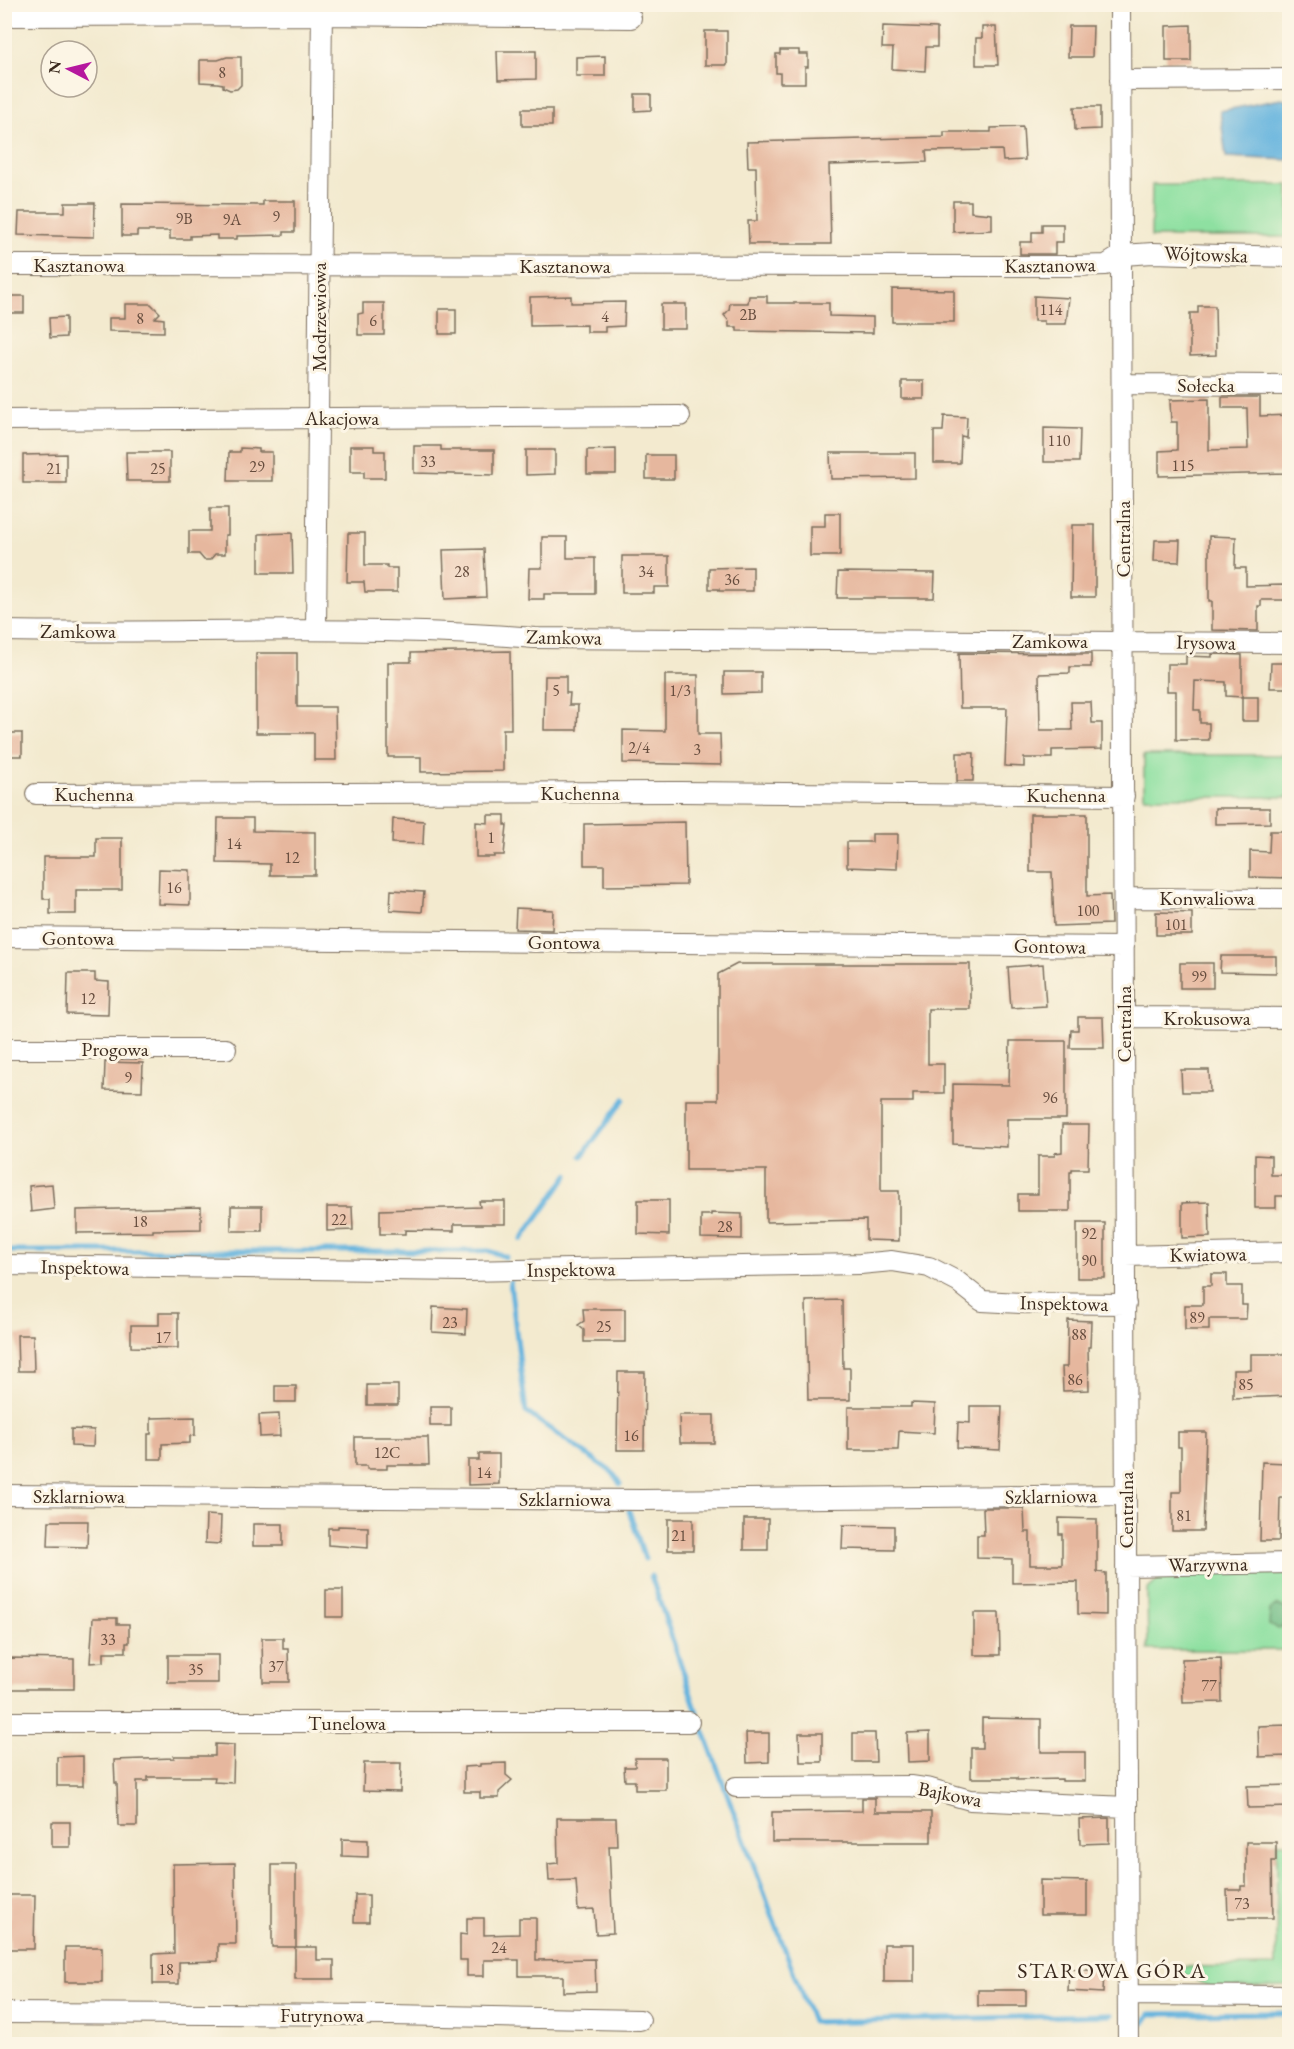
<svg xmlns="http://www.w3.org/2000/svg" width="1294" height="2049" viewBox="0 0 1294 2049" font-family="'EB Garamond',serif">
  <rect width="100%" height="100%" fill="#fcf5e5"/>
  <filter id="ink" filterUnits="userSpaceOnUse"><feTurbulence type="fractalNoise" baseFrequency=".0167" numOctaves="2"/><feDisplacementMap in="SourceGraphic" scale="12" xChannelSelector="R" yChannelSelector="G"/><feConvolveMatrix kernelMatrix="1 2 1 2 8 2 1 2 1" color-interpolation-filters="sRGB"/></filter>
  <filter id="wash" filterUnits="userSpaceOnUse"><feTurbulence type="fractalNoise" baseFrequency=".008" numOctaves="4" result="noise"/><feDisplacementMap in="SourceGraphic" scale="24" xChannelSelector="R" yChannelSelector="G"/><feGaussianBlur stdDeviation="1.35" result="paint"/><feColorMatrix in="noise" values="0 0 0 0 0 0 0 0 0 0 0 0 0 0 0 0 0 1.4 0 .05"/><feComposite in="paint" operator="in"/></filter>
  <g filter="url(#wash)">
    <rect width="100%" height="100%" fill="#f3eacf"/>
    <path fill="#8ee0a1" stroke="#648560" stroke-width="1.5" d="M1152,185H1289V237H1151Z
      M1144,755H1289V797H1144Z
      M1167,1572H1289V1650H1148L1147,1590Z
      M1277,1842H1289V1986L1212,1988L1169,1967L1276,1966Z"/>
    <path fill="#72be87" stroke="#567452" stroke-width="1.5" d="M1278,1605L1289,1610V1623L1279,1629L1269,1625L1270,1610Z"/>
    <path fill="#63b3de" stroke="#4f6e7e" stroke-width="1.5" d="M1281,99L1289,101V160L1226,157L1220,111Z"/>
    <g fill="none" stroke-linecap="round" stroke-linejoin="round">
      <path stroke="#63b3de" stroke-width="5" d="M582,1156L624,1099
        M522,1239L568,1175
        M4,1251H489L506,1257
        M510,1282L526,1412L613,1473L620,1484
        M629,1511L645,1559
        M651,1576L697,1712
        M703,1729L812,2022L1111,2015
        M1144,2023L1150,2014L1290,2013"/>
    </g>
    <g id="blocks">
      <path fill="#e6b79e" d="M1191,25V61H1166V26Z
        M883,26L937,28V47H926L925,71L892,69L893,48H882Z
        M1069,26H1093L1092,57H1068Z
        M982,27H996L998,65H976V38H982Z
        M705,31H727V65H705Z
        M780,50H799V54H808V67H805V83H780V73H776V54H780Z
        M497,51H536V79L498,80Z
        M605,56V76H576V57Z
        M227,57H241V85L237,89L230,90L223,87V84L217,83L200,82V60H218Z
        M635,94H651V110L635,111Z
        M1074,107H1100V129L1075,130Z
        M522,109H552V126H522Z
        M1023,127L1025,160L1003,161L1002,150L926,151L927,162L829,165L831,244H749L748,221H757L756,167H748L747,142L944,137V132H991V128Z
        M263,201H295V232H284V235L237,236V239H217V235L190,236V239H170V231H137V236H122V204L263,205Z
        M953,201H971V212L992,214V230L953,232Z
        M65,203H95L94,237L18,235L19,212H65Z
        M1042,224H1063V242H1055V254H1020V242H1032V232H1042Z
        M892,289L954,290V322H892Z
        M4,296H24V313H4Z
        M571,296V303L625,302L624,326L605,327V332H587V325L530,326V297Z
        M749,296H767V303H829V316L873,317V333L737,331V327H729V321L724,315L729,310L730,303H748Z
        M1034,296L1069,298L1066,324H1044V321H1034Z
        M363,303H384V335H358V314L363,313Z
        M125,304H151L160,313L155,318L164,319V332L109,331V318H125Z
        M661,304H686V329H661Z
        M1198,306H1215L1216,355L1190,356V313H1198Z
        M439,309H456V334H439Z
        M66,317V337L50,338L49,318Z
        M902,381H924V399H902Z
        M1222,397H1260V416L1290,415V473L1159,476V451L1177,450V422H1171L1170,400L1209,399V450L1248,449L1247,408H1222Z
        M944,416L967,417L966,437L961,436L960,463H934V431H943Z
        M1044,428L1080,429L1079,462H1044Z
        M350,446H374V451H385V478H364V472H350Z
        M414,446H441V450H494V475L414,473Z
        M240,448L259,449V452H272V481H228L229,452H240Z
        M616,449V474H587V450Z
        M526,450H555V474L526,475Z
        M126,452H170V481H127Z
        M830,453H915V478L831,479Z
        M66,454V483H23V455Z
        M646,455H674V479H646Z
        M210,508H228V535H225V554H215L210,560H204L199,554H189V531H210Z
        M825,513H840V556H810V526H825Z
        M1072,525H1095V597H1071Z
        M292,533L293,573H259V534Z
        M348,533H365V565H387V568H397V592H365L364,582H347Z
        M1209,536L1236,537L1235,568H1246V586L1284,585L1285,600H1261V606H1258V631L1212,630V601H1209Z
        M542,537H567V558H595V594H544V599H528L529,568H542Z
        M1155,540H1180L1179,562L1154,561Z
        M484,549L486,597L445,599L443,550Z
        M622,556H669V587H654V593H622Z
        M753,567V591H719V589H709V568Z
        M838,572L935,573L934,598H837Z
        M510,651L511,729H503V771L421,772V757H388V662H411V653Z
        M256,653H297V707H335L336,760H314V733H256Z
        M959,653L1091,654V667H1070V673L1039,674L1040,730H1072L1071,702H1091L1092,723H1102V749L1052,750V758H1024V767L1005,766L1007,708H960Z
        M1212,654L1242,655V697L1226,696V682L1195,681L1194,710H1200V723H1209V740H1176V691H1167V664H1186V656L1212,657Z
        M1271,663H1290V688H1270Z
        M724,672H761V693L724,694Z
        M665,675H698V734H720L721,765L623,763V730L665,731Z
        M545,676H566V693H570L569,705H578L577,730H544Z
        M1242,697H1258V721H1242Z
        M4,733H22V756H4Z
        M957,753H974L973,781H957Z
        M1215,808H1270V823L1215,824Z
        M1030,814H1087V896L1110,895L1111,924L1054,926L1052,872H1030Z
        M488,815H505V825H507L504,855H494V857H476V822L488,823Z
        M218,818H253V831L315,832V875H270V864L217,863Z
        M393,819L424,821L423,844L392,843Z
        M685,822L686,885L604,886V865H584V824Z
        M1270,831H1290V878L1250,877V851L1269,852Z
        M872,834H898L897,869L847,867V842H872Z
        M96,838H122V890H76V914H50V899H43V857H96Z
        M159,869L190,870V905L158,904Z
        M391,890L424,892L422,912L390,910Z
        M516,908L553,910L552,930L515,929Z
        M1156,912L1192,913V935H1156Z
        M1221,956H1276V973L1220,972Z
        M1180,963H1213V988H1180Z
        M737,964H970V1009H928V1064H944V1093H913V1102H881V1191H899V1241L866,1240V1220L766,1222V1170H686V1100H718V974Z
        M1043,964L1046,1006L1011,1008L1008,967Z
        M68,973H95V981L109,982L108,1015L67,1014Z
        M1078,1017H1103L1104,1048H1070L1071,1030H1078Z
        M1010,1041H1066V1119H1007V1147L953,1144V1084L1009,1085Z
        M105,1062L143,1063L142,1091L104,1090Z
        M1181,1070H1209L1210,1092H1182Z
        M1062,1125H1089L1088,1169H1072V1172H1070V1211H1018V1194H1038V1156H1055V1153L1062,1152Z
        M1255,1155L1271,1156V1175H1290V1196H1276V1208H1255Z
        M52,1184L54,1209L31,1212L29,1186Z
        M638,1200H669V1235L638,1234Z
        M479,1201H505V1224H454V1231L405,1230V1234H380V1210L480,1207Z
        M1209,1202L1210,1237L1182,1238V1203Z
        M231,1206H262V1231H231Z
        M201,1207V1229L153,1230V1232L77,1233V1210Z
        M327,1207H352L353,1230L327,1231Z
        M711,1213L742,1214V1239L701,1238V1215H711Z
        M1077,1223H1105V1278H1077Z
        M1211,1274H1227V1286H1242V1305H1247L1246,1319H1209V1330H1185V1305H1203V1286H1211Z
        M842,1300L843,1368H850V1400H808L806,1301Z
        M433,1307L467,1309L466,1334L432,1332Z
        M583,1309H625V1342H584V1330L578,1325L584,1321Z
        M159,1313H178V1348L131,1347V1325H159Z
        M1068,1320L1091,1321L1090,1347H1088L1089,1390L1063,1391L1062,1367H1067Z
        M17,1335H33L34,1371H18Z
        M1251,1354H1290V1396L1233,1398V1370H1251Z
        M618,1372H645L644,1450H617Z
        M367,1385H398V1405H367Z
        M275,1386H296V1402H275Z
        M911,1403L935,1404L934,1433L899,1431L898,1450H848V1407H911Z
        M970,1406H1002L1000,1450L957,1448L958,1422L970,1423Z
        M430,1407H451V1426H430Z
        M279,1414L280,1436L260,1437L259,1415Z
        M679,1415H714V1443H680Z
        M195,1417V1435L190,1436V1443L162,1444V1459H148V1434H151V1418Z
        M71,1429L94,1430L93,1447L71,1446Z
        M1178,1432H1206L1203,1531H1172V1492H1181V1447H1178Z
        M355,1437H428L429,1465H387V1469H367V1466H355Z
        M479,1454H499V1484L468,1485V1460H479Z
        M1262,1462L1286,1463V1498H1280L1279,1541H1260Z
        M983,1508H1024L1025,1532H1030V1565H1062V1534H1059V1518L1097,1519V1572L1106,1573V1615L1078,1614V1582L1012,1583V1559L977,1558V1535H984Z
        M206,1515L221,1516L220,1544L205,1543Z
        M668,1519H693V1550H668Z
        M744,1519H768V1550H744Z
        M49,1521H88L87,1547L48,1546Z
        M253,1524H283V1546H253Z
        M843,1525L894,1526V1550L842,1549Z
        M338,1526L368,1527V1548L328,1545V1528H338Z
        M326,1590H343V1617H326Z
        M974,1613H999L1000,1655H974Z
        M93,1618H117V1624H129V1643H126V1652H104V1662L90,1663Z
        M262,1638H283V1649H288L289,1682H263Z
        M168,1655H218V1683H168Z
        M4,1658L74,1659V1689H4Z
        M1221,1658L1222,1702L1183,1703L1182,1659Z
        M982,1718L1041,1719V1752H1085V1781H1062V1779L1017,1780V1778H971V1748H982Z
        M1290,1725V1756L1259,1757L1258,1726Z
        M930,1732V1761L908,1762L907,1733Z
        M746,1733H769V1762L747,1763Z
        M799,1733H822V1762H800Z
        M853,1733H875L876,1762H853Z
        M215,1744L234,1745L233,1783L214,1782L215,1777H148V1781H137V1826H118L117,1783H115L114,1760L174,1758V1756H215Z
        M83,1756V1786H57V1757Z
        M635,1758H666V1790H635V1781H625L624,1767H635Z
        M364,1763H401L400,1792L363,1791Z
        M506,1763V1775L512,1780L499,1792V1798H480V1792H464V1767L480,1766V1764Z
        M1290,1785V1807L1248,1808L1247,1786Z
        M862,1798H875V1812H931V1842H772V1812L862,1811Z
        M557,1818H616L617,1846H609L613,1933L596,1934L594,1909L578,1910L576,1880L549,1881L548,1864L558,1863Z
        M1109,1818V1843L1080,1844L1079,1819Z
        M52,1822H70V1847H52Z
        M342,1839L368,1840V1857L342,1856Z
        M1246,1842H1276V1861H1272L1273,1918H1228L1227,1890H1241V1886H1246Z
        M235,1863L236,1944H218V1961L179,1962V1984H153V1954L174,1953L173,1864Z
        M272,1865H296V1947H317V1960H334V1979H295V1947H272Z
        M1040,1880L1087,1881V1915H1040Z
        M9,1895H35L34,1949H9Z
        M355,1895H369V1922H354Z
        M467,1918H484V1935L519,1934V1918H536V1960L595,1959L596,1991L563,1992V1976H519V1960H484V1976H467V1960H460V1934L467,1935Z
        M884,1944H914V1982H884Z
        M65,1947H102V1982H65Z
        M1069,1969L1104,1971L1103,1993L1068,1991Z
        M978,1990H1026V2006H978Z"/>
    </g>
  </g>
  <g filter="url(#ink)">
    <use href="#blocks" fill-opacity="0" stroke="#7b6d5c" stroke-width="1.5"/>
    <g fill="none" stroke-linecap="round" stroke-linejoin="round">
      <g stroke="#7b6d5c" stroke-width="22">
        <path id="minor" d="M1120,4L1128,2044
          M4,16L322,15L631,18
          M1120,80L1290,79
          M4,265L1072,266L1106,265L1122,255L1153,253L1290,257
          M1122,384L1290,385
          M4,420L680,416
          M316,629L322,5
          M4,631C182,634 357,624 535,638L1290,643
          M36,794L679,792L1124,796
          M1124,898L1290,899
          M4,937L1124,947
          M1124,1017L1290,1018
          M4,1049H226
          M1126,1256L1290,1252
          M4,1265L465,1271L860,1264L892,1261L929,1267L958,1282L982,1301L1021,1303L1126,1304
          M4,1495L642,1500L1125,1495
          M1126,1566L1290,1563
          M4,1722H689
          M736,1787L911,1786L931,1789L970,1800L1127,1807
          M1128,1995L1290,1996
          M4,2013L390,2015L640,2020"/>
      </g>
      <use href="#minor" stroke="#fff" stroke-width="20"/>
    </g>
  </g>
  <g text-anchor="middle" stroke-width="6" stroke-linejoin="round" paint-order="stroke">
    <g font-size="16" fill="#664d3e">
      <text x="222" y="78">8</text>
      <text x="276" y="222">9</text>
      <text x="184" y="224">9B</text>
      <text x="232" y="225">9A</text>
      <text x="1051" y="315">114</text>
      <text x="748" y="320">2B</text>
      <text x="605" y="322">4</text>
      <text x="140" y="324">8</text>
      <text x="373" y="326">6</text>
      <text x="1059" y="446">110</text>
      <text x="428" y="467">33</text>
      <text x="1183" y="471">115</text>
      <text x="257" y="472">29</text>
      <text x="54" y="474">21</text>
      <text x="158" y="474">25</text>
      <text x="462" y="577">28</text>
      <text x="646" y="577">34</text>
      <text x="732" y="585">36</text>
      <text x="556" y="696">5</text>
      <text x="680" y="696">1/3</text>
      <text x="639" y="753">2/4</text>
      <text x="697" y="755">3</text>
      <text x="491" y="843">1</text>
      <text x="234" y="849">14</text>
      <text x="292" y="863">12</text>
      <text x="174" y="893">16</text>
      <text x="1088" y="916">100</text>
      <text x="1176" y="930">101</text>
      <text x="1199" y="982">99</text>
      <text x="88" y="1004">12</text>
      <text x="128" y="1083">9</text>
      <text x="1050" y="1103">96</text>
      <text x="339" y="1225">22</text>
      <text x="140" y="1227">18</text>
      <text x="725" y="1232">28</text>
      <text x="1089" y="1239">92</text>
      <text x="1089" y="1266">90</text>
      <text x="1197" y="1323">89</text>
      <text x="450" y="1328">23</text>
      <text x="604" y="1332">25</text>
      <text x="1079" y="1340">88</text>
      <text x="163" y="1343">17</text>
      <text x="1075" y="1385">86</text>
      <text x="1246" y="1390">85</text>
      <text x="631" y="1441">16</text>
      <text x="387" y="1458">12C</text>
      <text x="484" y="1478">14</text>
      <text x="1184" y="1521">81</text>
      <text x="679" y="1541">21</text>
      <text x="108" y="1645">33</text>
      <text x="276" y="1672">37</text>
      <text x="196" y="1675">35</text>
      <text x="1209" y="1691">77</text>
      <text x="1242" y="1909">73</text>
      <text x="499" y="1953">24</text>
      <text x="166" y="1975">18</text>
    </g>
    <g font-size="20" fill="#3b2a1e" stroke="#fcf5e5">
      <text transform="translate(1206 254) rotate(2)" y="7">Wójtowska</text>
      <text x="79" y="272">Kasztanowa</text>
      <text transform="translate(1050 265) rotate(-1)" y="7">Kasztanowa</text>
      <text x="565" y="273">Kasztanowa</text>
      <text transform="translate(319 317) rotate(-90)" y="7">Modrzewiowa</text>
      <text x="1206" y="392">Sołecka</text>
      <text x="342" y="425">Akacjowa</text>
      <text transform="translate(1123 539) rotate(-90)" y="7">Centralna</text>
      <text x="78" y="638">Zamkowa</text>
      <text transform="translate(564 637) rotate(1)" y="7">Zamkowa</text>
      <text x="1050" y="648">Zamkowa</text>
      <text transform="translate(1206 642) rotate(1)" y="7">Irysowa</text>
      <text x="580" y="800">Kuchenna</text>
      <text x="94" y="801">Kuchenna</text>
      <text x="1066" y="802">Kuchenna</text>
      <text x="1207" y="905">Konwaliowa</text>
      <text x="78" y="945">Gontowa</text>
      <text x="564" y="949">Gontowa</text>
      <text transform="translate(1050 946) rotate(1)" y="7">Gontowa</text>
      <text x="1207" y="1025">Krokusowa</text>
      <text transform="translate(1124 1024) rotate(-90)" y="7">Centralna</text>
      <text x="115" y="1056">Progowa</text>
      <text transform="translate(1208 1254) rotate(-1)" y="7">Kwiatowa</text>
      <text transform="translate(85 1267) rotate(1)" y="7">Inspektowa</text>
      <text transform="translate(571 1269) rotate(-1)" y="7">Inspektowa</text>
      <text transform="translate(1064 1303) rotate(1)" y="7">Inspektowa</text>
      <text x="79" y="1503">Szklarniowa</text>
      <text transform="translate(1051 1496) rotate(-1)" y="7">Szklarniowa</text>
      <text x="565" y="1506">Szklarniowa</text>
      <text transform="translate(1126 1510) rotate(-90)" y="7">Centralna</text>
      <text transform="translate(1208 1564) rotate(-1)" y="7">Warzywna</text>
      <text x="347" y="1730">Tunelowa</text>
      <text transform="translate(950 1794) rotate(11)" y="7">Bajkowa</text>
      <text x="322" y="2022">Futrynowa</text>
    </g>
    <g font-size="22" letter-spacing="1.5" fill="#3b2a1e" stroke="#fcf5e5">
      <text x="1112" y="1978">STAROWA GÓRA</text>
    </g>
  </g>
  <rect width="1294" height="2049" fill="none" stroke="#fcf5e5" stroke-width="24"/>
  <g transform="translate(69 69) rotate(277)"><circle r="28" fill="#fcf5e5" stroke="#afa495" stroke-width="1.5"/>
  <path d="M0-4.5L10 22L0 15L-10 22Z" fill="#b5179e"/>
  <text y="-9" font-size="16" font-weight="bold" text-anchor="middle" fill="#3b2a1e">N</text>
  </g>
</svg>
